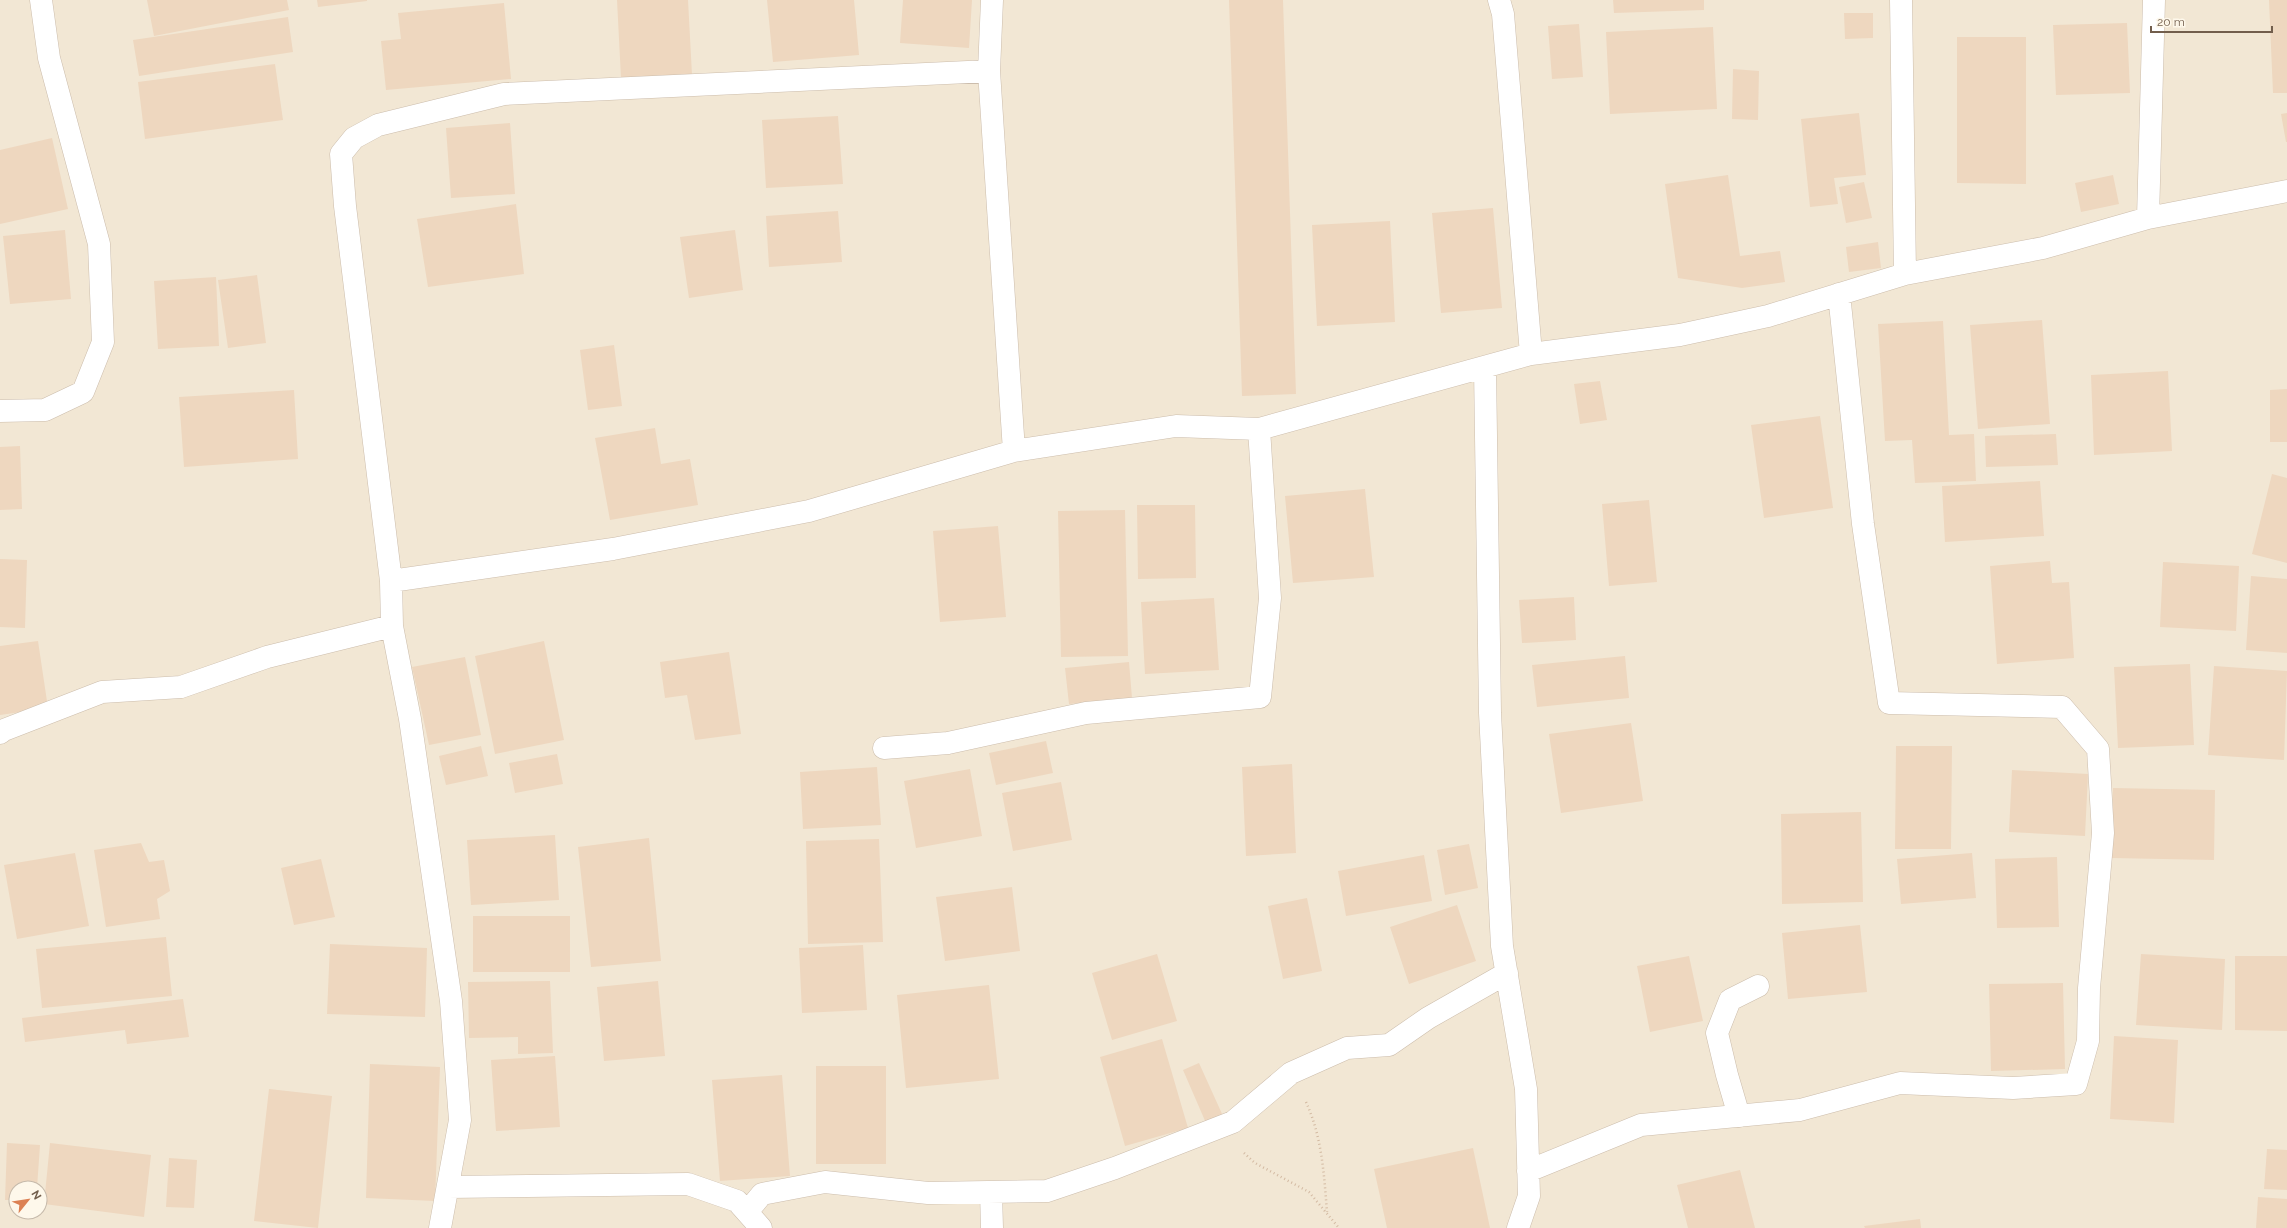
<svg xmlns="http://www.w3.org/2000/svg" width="2287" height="1228" viewBox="0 0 2287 1228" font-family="Raleway,sans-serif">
  <rect width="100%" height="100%" fill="#fbf5e5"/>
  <path fill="#f2e7d4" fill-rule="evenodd" d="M0,0H2287V1228H0ZM16,1188H40V1212H16Z"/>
  <path fill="#eed7bf" d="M147,0H287L289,10L154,36Z
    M317,0H367V1L318,7Z
    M617,0H688L692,75L621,78Z
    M767,0H854L859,55L773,62Z
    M903,0H972L969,48L900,43Z
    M1229,0H1283L1296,394L1242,396Z
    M1613,0H1704V10L1614,13Z
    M2269,0H2287V93H2273Z
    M504,3L511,79L386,90L381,41L401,39L398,13Z
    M1844,13H1873V38L1845,39Z
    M288,17L293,52L139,76L133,40Z
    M2127,23L2130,93L2056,95L2053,25Z
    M1579,24L1583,77L1552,79L1548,26Z
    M1713,27L1717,109L1610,114L1606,32Z
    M1957,37H2026V184L1957,183Z
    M275,64L283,120L145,139L138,82Z
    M1733,69L1759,71L1758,120L1732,119Z
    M1859,113L1866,175L1834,178L1838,204L1810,207L1801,119Z
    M2287,113V142H2286L2281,114Z
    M838,116L843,184L766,188L762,120Z
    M510,123L515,194L451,198L446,128Z
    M52,138L68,209L0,224V150Z
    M1728,175L1740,256L1780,251L1785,282L1742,288L1678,278L1665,184Z
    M2113,175L2119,204L2081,212L2075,183Z
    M1864,182L1872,218L1846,223L1839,187Z
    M516,204L524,274L428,287L417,219Z
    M1493,208L1502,308L1441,313L1432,213Z
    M838,211L842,262L769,267L766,216Z
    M1390,221L1395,322L1317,326L1312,225Z
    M65,230L71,299L10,304L3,236Z
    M735,230L743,290L689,298L680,237Z
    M1878,242L1881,268L1849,272L1846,247Z
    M257,275L266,343L228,348L218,280Z
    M216,277L219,346L158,349L154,281Z
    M2042,320L2050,424L1978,429L1970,325Z
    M1943,321L1949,435L1974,434L1976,481L1915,483L1912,440L1885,441L1878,324Z
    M614,345L622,406L588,410L580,350Z
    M2168,371L2172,451L2094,455L2091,375Z
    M1600,381L1607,420L1580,424L1574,384Z
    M2287,389V442H2270V390Z
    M294,390L298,459L184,467L179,397Z
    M1820,416L1833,508L1764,518L1751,425Z
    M655,428L661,464L690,459L698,505L610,520L595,438Z
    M2056,434L2058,465L1986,467L1985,436Z
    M20,446L22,509L0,510V447Z
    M2272,474L2287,478V563L2252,554Z
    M2040,481L2044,536L1945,542L1942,486Z
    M1365,489L1374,577L1293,583L1285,496Z
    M1649,500L1657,582L1609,586L1602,504Z
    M1137,505H1195L1196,578L1138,579Z
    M1125,510L1128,656L1061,657L1058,511Z
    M998,526L1006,617L940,622L933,531Z
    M0,559L27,560L25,628L0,627Z
    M2050,561L2052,583L2069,582L2074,658L1997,664L1990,566Z
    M2163,562L2239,566L2236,631L2160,627Z
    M2251,576L2287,579V653L2246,650Z
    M1574,597L1576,640L1522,643L1519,600Z
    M1214,598L1219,670L1145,674L1141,602Z
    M38,641L48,708L0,715V646Z
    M544,641L564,740L495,754L475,656Z
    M729,652L741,734L695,740L687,695L665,698L660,662Z
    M1625,656L1629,698L1537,707L1532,665Z
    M465,657L481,735L429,745L412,667Z
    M1129,662L1132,698L1069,704L1065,668Z
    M2190,664L2194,745L2118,748L2114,667Z
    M2214,666L2287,671L2284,760L2208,755Z
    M1631,723L1643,801L1561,813L1549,734Z
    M1046,741L1053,773L996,785L989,753Z
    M481,746L488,776L446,785L439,756Z
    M1896,746H1952L1951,849H1895Z
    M557,754L563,784L515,793L509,763Z
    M1292,764L1296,853L1246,856L1242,767Z
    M877,767L881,825L803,829L800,772Z
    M970,769L982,836L916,848L904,781Z
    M2012,770L2088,774L2085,836L2009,832Z
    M1061,782L1072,840L1013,851L1002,793Z
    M2113,788L2215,790L2214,860L2112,858Z
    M1861,812L1863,902L1782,904L1781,814Z
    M555,835L559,900L471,905L467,840Z
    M649,838L661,961L591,967L578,847Z
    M879,839L883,942L808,944L806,841Z
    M141,843L149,862L164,860L170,891L157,899L160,919L106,927L94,850Z
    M1469,844L1478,888L1445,895L1437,850Z
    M75,853L89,926L17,939L4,865Z
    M1972,853L1976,898L1901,904L1897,859Z
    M1424,855L1432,901L1346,916L1338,871Z
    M2057,857L2059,927L1997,928L1995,859Z
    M321,859L335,917L294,925L281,868Z
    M1012,887L1020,951L945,961L936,897Z
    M1307,898L1322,971L1283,979L1268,906Z
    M1457,905L1476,961L1409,984L1390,927Z
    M473,916H570V972H473Z
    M1860,925L1867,992L1788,999L1782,933Z
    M166,937L172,996L42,1008L36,949Z
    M330,944L427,948L425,1017L327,1014Z
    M863,945L867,1010L802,1013L799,948Z
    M1157,954L1177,1021L1112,1040L1092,973Z
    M2141,954L2225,959L2222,1030L2136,1025Z
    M1689,956L1703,1021L1650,1032L1637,966Z
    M2235,956H2287V1031L2235,1030Z
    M550,981L553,1053L518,1054V1037L469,1038L468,982Z
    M658,981L665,1056L604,1061L597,987Z
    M2063,983L2065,1069L1991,1071L1989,984Z
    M989,985L999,1079L906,1088L897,995Z
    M183,999L189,1037L127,1044L125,1030L25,1042L22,1018Z
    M2114,1036L2178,1040L2174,1123L2110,1119Z
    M1162,1039L1188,1128L1125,1146L1100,1057Z
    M555,1056L560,1127L496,1131L491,1060Z
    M1199,1063L1223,1116L1206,1123L1183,1070Z
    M370,1064L440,1067L435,1201L366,1198Z
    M816,1066H886V1164H816Z
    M782,1075L790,1176L720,1181L712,1080Z
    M269,1089L332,1096L318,1228L254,1221Z
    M7,1143L40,1145L37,1188H16V1200H5Z
    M50,1143L151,1155L144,1217L44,1204Z
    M1473,1148L1490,1228H1387L1374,1169Z
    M2267,1149L2287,1150V1190L2264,1189Z
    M169,1158L197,1160L194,1208L166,1207Z
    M1740,1170L1755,1228H1688L1677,1185Z
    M2258,1197L2287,1199V1228H2256Z
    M1920,1219L1921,1228H1865L1864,1226Z"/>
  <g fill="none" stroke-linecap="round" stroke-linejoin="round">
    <g stroke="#ccbdac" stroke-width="23">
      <path id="lane" d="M1739,1116L1727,1075L1717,1033L1730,1000L1758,986"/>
    </g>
    <g stroke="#ccbdac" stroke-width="23">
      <path id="street" d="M992,0L989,71L1014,451
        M1901,0L1905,274
        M2148,218L2154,0
        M1531,354L1680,335L1768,316L1905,274L2043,248L2148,218L2287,191
        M1485,367L1490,713L1502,946L1526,1089L1529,1196L1518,1228
        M0,411L45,410L83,392L103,342L99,244L49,58L41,0
        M391,581L345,206L341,154L354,138L378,125L504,94L989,71
        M392,626L410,719L451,1001L460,1120L440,1228
        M0,733L4,730L102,692L181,687L267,657L392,626L391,581L613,549L809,511L1014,451L1176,426L1259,429L1531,354L1503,14L1499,0
        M884,748L948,743L1086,713L1260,697L1270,598L1259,429
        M1528,1171L1641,1125L1800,1110L1900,1083L2013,1088L2076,1084L2088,1041L2089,988L2103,833L2098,749L2062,707L1889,703L1863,524L1839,294
        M448,1187L688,1184L737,1201L761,1228
        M991,1192L992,1228
        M747,1212L762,1194L825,1182L928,1193L1047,1191L1115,1168L1233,1122L1291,1073L1347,1048L1389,1045L1428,1018L1507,973"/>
    </g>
    <path stroke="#d3baa2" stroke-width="2.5" stroke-dasharray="1 3" stroke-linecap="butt" d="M1306,1102C1322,1137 1324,1174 1327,1212
      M1244,1153L1255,1163L1309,1192L1339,1228"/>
    <use href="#lane" stroke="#fff" stroke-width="22"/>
    <use href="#street" stroke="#fff" stroke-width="22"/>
  </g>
  <g transform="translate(28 1200) rotate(60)"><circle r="19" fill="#fef8eb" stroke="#c6baab"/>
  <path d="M0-3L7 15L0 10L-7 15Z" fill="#dc8153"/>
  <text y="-6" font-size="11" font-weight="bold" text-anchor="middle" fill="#725e4c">N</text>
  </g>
  <path d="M2151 26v6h121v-6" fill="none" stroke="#725e4c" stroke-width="2"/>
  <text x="2157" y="26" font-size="12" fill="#725e4c" stroke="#fef8eb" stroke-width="3" paint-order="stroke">20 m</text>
</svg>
